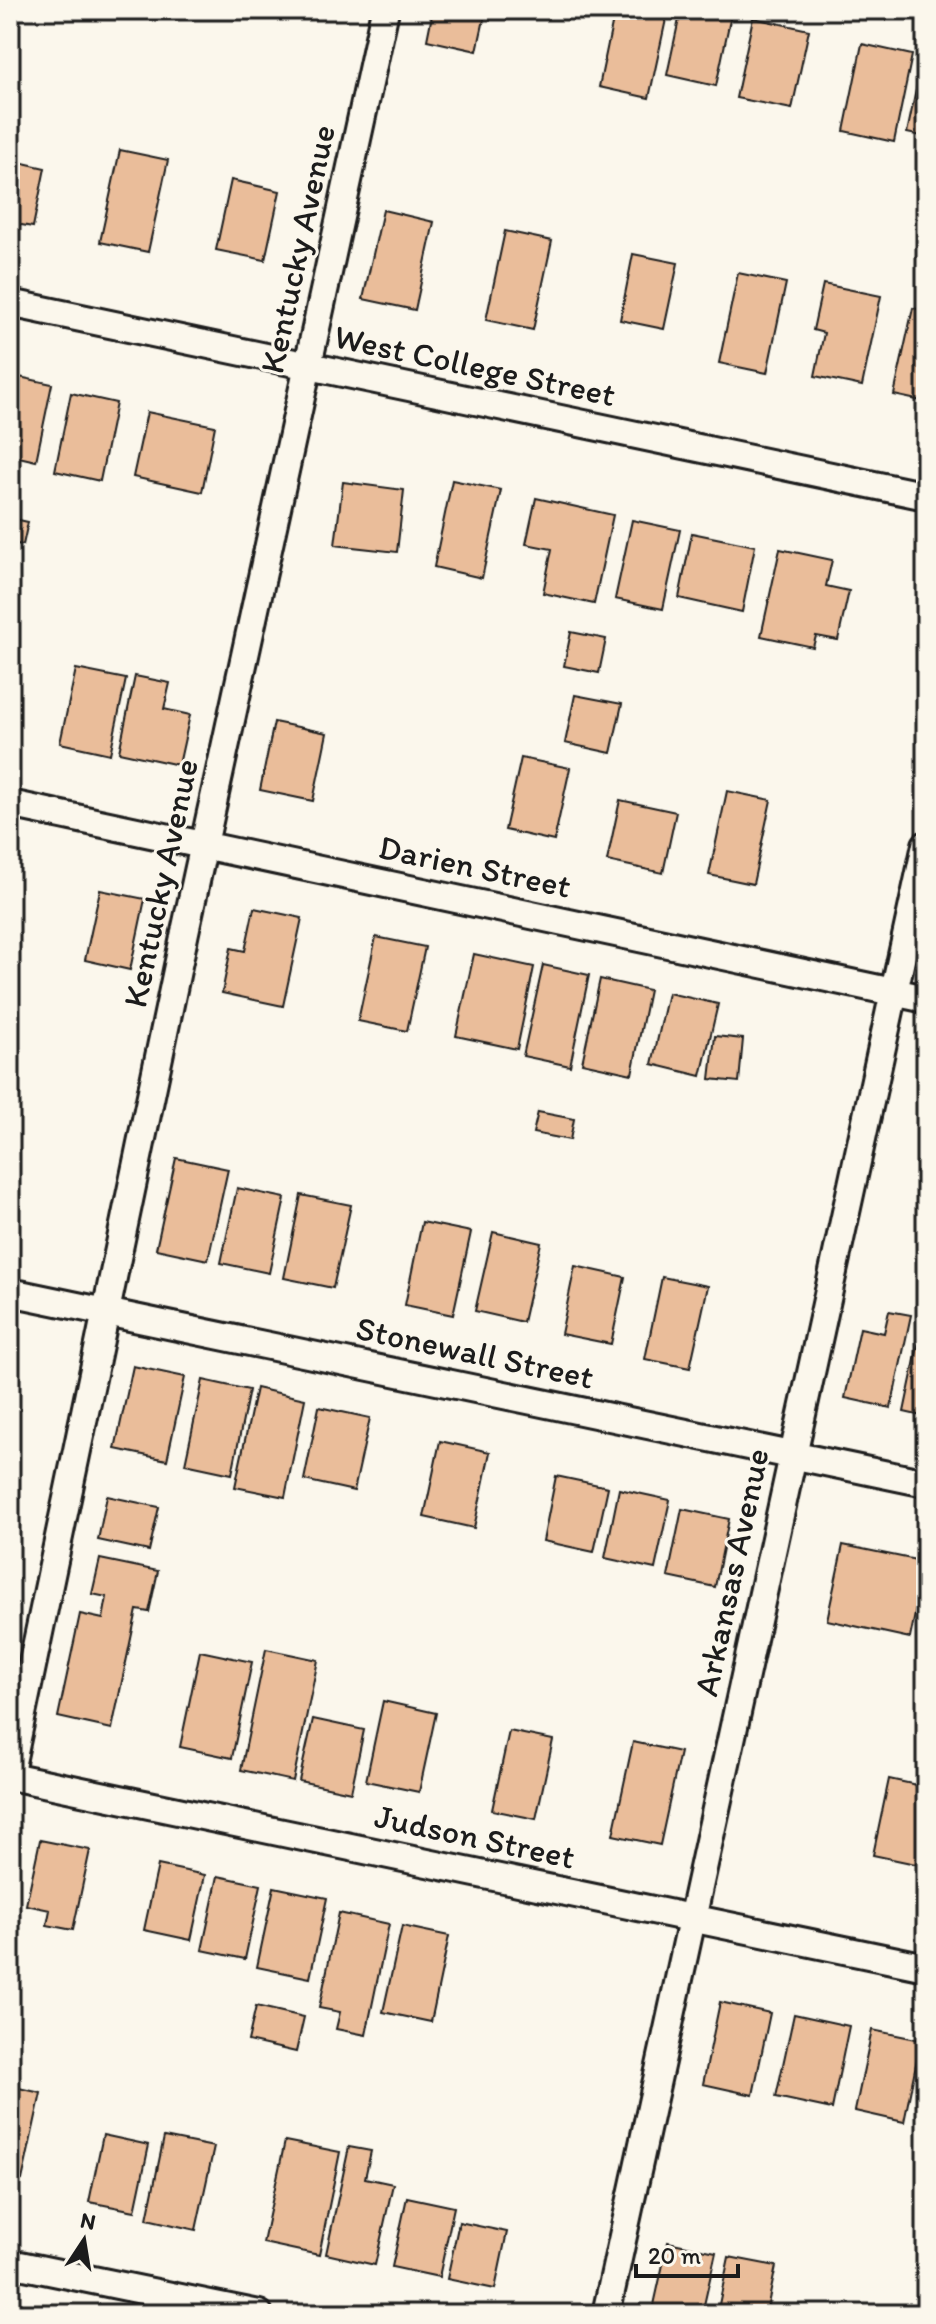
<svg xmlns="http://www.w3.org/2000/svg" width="936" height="2324" viewBox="0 0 936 2324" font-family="Itim,sans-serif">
  <rect width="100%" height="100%" fill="#fbf7ec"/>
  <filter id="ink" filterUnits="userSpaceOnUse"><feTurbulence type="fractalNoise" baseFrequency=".0125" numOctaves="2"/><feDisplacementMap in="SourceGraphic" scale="16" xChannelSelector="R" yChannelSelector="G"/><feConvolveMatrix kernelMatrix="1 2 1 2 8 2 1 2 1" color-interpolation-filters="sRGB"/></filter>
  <g filter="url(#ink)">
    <path fill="#eabd9a" stroke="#1c1c1c" stroke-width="2" d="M433,10H486L477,51L427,40Z
      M615,10H668L649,98L599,87Z
      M681,10H706L731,15L716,86L667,75Z
      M753,18L809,30L792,109L736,98Z
      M862,44L912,55L894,142L844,131Z
      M923,56L926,57V137L907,133Z
      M120,150L168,160L148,252L100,242Z
      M10,160L45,168L33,227L10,223Z
      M231,180L280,191L265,260L216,250Z
      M383,210L434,222L415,310L363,299Z
      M505,231L552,241L533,330L486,320Z
      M633,254L678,263L664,329L620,320Z
      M738,273L786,283L767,373L719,363Z
      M823,284L881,296L862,386L815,376L824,333L813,330Z
      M913,308L926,311V402L894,395Z
      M10,375L52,384L36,461L10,455Z
      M71,393L116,403L100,481L55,471Z
      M147,412L215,426L202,492L133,477Z
      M452,480L501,490L482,578L434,567Z
      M343,482L404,490L397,552L335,545Z
      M536,498L613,515L594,604L543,593L552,549L526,544Z
      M10,518L28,522L23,545L10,543Z
      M632,520L680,530L663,609L615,599Z
      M692,533L755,546L742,612L679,598Z
      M780,549L832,560L826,586L849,591L838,640L816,636L813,647L761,636Z
      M571,632L606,639L599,673L564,666Z
      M76,669L126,679L110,754L60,743Z
      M135,676L170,683L164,709L190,715L179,765L119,752Z
      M575,695L622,704L611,753L565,743Z
      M274,722L327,733L313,801L260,790Z
      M521,758L570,768L554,841L505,830Z
      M727,791L771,800L753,884L709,875Z
      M620,800L676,812L663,873L607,861Z
      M100,890L145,899L130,970L85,960Z
      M254,908L302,918L283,1006L222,993L231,948L245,951Z
      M376,937L425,947L407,1031L358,1021Z
      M474,954L534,967L517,1049L456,1036Z
      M543,965L589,975L570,1066L523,1056Z
      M600,979L649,990L632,1074L582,1063Z
      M668,993L718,1004L701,1076L652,1064Z
      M715,1036L743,1039L739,1082L710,1079Z
      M538,1112L574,1119L570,1140L533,1133Z
      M176,1158L228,1169L208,1260L156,1249Z
      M237,1188L285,1198L269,1273L221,1263Z
      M301,1195L351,1205L333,1288L284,1278Z
      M422,1222L471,1232L453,1315L405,1305Z
      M493,1232L541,1243L523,1322L475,1311Z
      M575,1266L625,1277L611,1344L561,1334Z
      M662,1277L708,1286L690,1368L645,1359Z
      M889,1311L911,1315L891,1408L845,1398L860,1328L884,1333Z
      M924,1317H926V1417L904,1412Z
      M133,1366L185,1377L167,1460L115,1449Z
      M203,1380L249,1390L232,1474L185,1464Z
      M256,1388L305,1399L285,1497L235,1487Z
      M319,1407L370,1418L354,1491L304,1480Z
      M440,1441L490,1452L474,1528L424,1517Z
      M556,1476L608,1487L594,1552L543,1541Z
      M619,1489L670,1500L655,1569L605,1558Z
      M107,1496L159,1507L149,1551L98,1540Z
      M682,1509L729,1519L715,1587L668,1577Z
      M843,1545L926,1562L910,1638L827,1620Z
      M100,1559L158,1571L149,1612L137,1610L112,1729L58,1717L80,1614L103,1619L107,1597L92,1594Z
      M266,1649L318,1660L293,1781L241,1770Z
      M200,1651L252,1662L232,1758L180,1747Z
      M383,1701L436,1713L419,1792L366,1781Z
      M313,1719L364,1730L351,1792L299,1781Z
      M509,1731L553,1740L536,1819L492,1810Z
      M633,1742L680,1752L660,1845L613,1835Z
      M889,1779L926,1787L925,1866L873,1855Z
      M40,1840L90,1850L73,1930L47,1925L50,1910L26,1905Z
      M158,1865L205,1875L191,1940L144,1930Z
      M218,1876L261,1885L245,1959L202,1950Z
      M274,1887L327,1898L310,1978L257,1967Z
      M339,1913L389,1924L366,2035L336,2029L340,2012L319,2008Z
      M402,1926L449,1936L431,2022L383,2012Z
      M720,2002L770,2013L753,2095L703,2084Z
      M256,2006L304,2017L296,2052L248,2041Z
      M794,2014L849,2026L832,2109L776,2097Z
      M872,2030L921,2040L904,2122L855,2111Z
      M10,2086L41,2093L22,2180L10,2177Z
      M103,2135L149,2145L135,2211L89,2202Z
      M164,2137L214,2147L196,2230L147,2219Z
      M285,2141L340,2152L319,2255L263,2243Z
      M349,2147L371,2151L365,2178L393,2184L375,2265L326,2254Z
      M407,2197L454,2207L439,2277L392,2267Z
      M459,2222L507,2232L495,2289L447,2279Z
      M668,2242L716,2252L702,2314H652Z
      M729,2257L776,2266L766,2314H717Z"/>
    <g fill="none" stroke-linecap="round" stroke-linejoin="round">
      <g stroke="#1c1c1c" stroke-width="32">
        <path id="minor" d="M10,303L926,496
          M10,804L926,999
          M10,1292L926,1483
          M10,1772L185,932L385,10
          M10,1776L926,1967
          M10,2263L259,2314
          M606,2314L926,845"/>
      </g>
      <use href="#minor" stroke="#fbf7ec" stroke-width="26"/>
    </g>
  </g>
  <g text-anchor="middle" stroke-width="6" stroke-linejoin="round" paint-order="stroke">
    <g font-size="34" fill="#1c1c1c" stroke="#fbf7ec">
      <text transform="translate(297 249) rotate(-78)" y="12">Kentucky Avenue</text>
      <text transform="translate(475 365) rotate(12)" y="12">West College Street</text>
      <text transform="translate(475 866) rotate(12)" y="12">Darien Street</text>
      <text transform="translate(160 883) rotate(-78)" y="12">Kentucky Avenue</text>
      <text transform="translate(475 1352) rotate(12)" y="12">Stonewall Street</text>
      <text transform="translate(731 1572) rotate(-78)" y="12">Arkansas Avenue</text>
      <text transform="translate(475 1836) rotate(12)" y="12">Judson Street</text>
    </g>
  </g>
  <rect width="936" height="2324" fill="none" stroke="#fbf7ec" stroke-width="40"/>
  <rect x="20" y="20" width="896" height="2284" fill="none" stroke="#1c1c1c" stroke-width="3" filter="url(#ink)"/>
  <g transform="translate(84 2240) rotate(12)" stroke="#fbf7ec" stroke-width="6" paint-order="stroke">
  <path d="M0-6L14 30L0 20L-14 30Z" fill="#1c1c1c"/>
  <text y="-12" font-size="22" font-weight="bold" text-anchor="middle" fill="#1c1c1c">N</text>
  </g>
  <path d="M636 2264v12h102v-12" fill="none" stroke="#1c1c1c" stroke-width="4"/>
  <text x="648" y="2264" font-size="24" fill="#1c1c1c" stroke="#fbf7ec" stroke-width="6" paint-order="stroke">20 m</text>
</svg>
